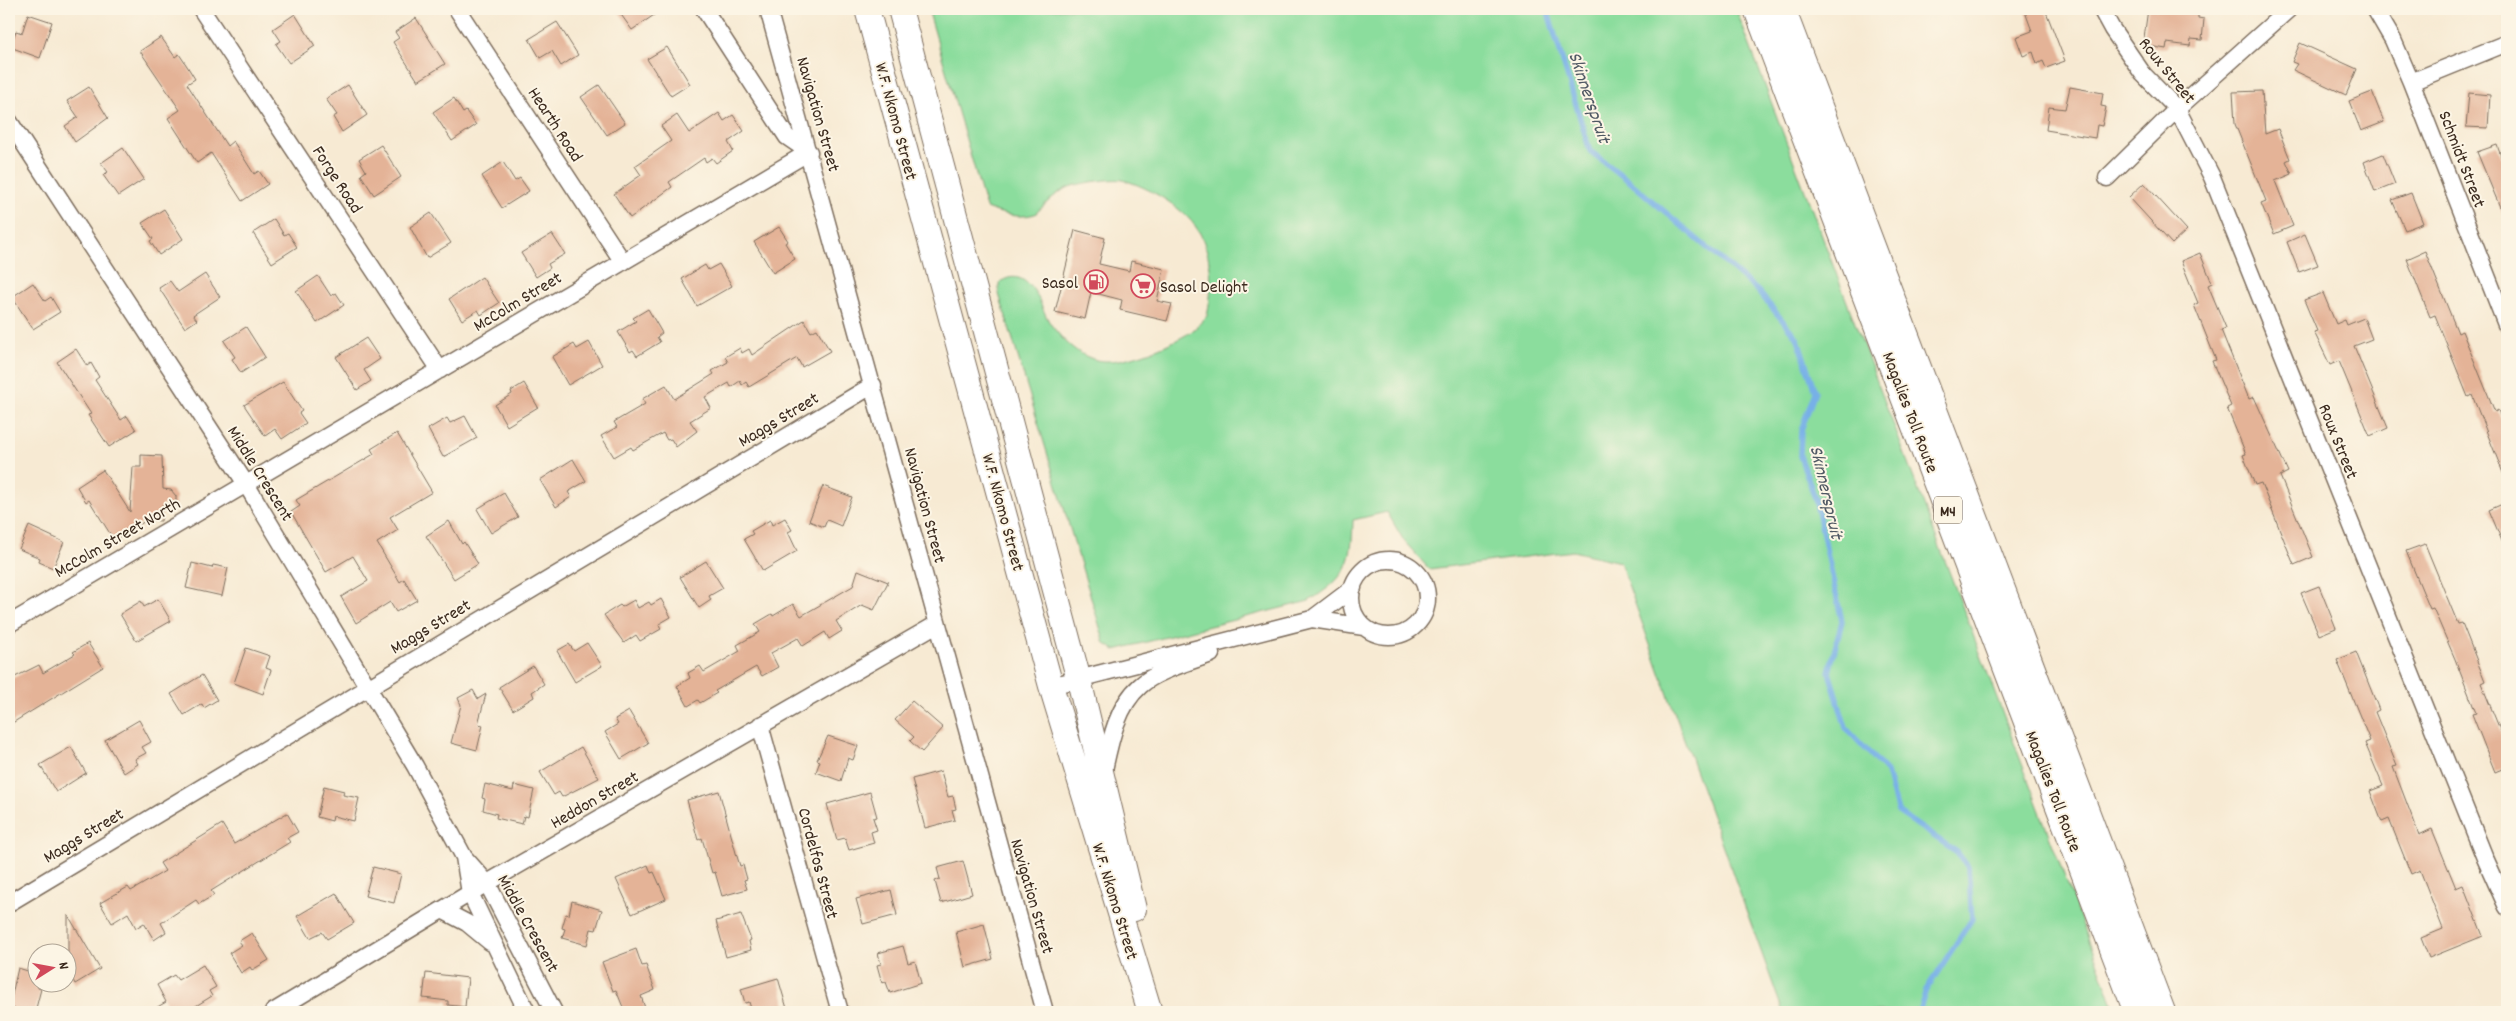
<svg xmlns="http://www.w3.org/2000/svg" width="2516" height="1021" viewBox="0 0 2516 1021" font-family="Dekko,sans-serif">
  <rect width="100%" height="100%" fill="#fcf5e5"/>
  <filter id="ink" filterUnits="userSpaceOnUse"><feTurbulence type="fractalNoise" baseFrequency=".02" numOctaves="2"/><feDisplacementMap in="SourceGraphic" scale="10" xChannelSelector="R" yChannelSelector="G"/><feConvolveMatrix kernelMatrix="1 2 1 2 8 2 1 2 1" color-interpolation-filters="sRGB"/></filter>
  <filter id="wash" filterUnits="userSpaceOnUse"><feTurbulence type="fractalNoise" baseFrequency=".0096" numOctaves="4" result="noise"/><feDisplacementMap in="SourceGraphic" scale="20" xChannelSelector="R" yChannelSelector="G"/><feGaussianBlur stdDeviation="1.12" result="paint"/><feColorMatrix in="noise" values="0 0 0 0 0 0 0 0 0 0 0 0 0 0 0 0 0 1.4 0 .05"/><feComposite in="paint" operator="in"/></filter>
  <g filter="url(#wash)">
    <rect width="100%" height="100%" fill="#f7ead3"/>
    <path fill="#8bdd9d" stroke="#63845e" d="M928,9H1736L2116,1012H1783L1620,562L1573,551L1429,569L1404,541L1387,512L1353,520C1352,565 1347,577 1309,601L1115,650L1105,644L999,294V283C1008,276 1018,275 1027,283C1040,293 1042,313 1052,326C1063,340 1075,353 1093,359C1117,368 1170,345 1191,332C1197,327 1202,321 1207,316C1213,289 1213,255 1198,230C1184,208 1149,187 1123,180C1113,178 1077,183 1067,188C1055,193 1044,206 1035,214C1018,219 1002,214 986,208Z"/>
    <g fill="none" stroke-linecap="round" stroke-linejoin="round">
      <path stroke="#77b0e7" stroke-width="5.5" d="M1547,9L1590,151L1629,181L1758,291L1798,339L1815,392L1801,430L1800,456L1815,498L1842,621L1829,672L1846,728L1887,772L1898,812L1957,852L1968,867L1972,919L1926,990L1919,1012"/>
    </g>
    <g id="blocks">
      <path fill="#e4b397" d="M617,9H663L632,30Z
        M2024,9H2045L2065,61L2046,68L2043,61L2037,64L2033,52L2023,56L2016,37L2032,31Z
        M2148,9L2198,11V18L2204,19L2202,40L2191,39L2190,46L2167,43L2166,49L2143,45Z
        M28,14L52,22L40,58L10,47L16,31L22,33Z
        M295,14L315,46L289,63L276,44L281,41L273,29Z
        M416,18L445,64L418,81L393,42L399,38L395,32Z
        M557,22L578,55L561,66L552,51L540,58L529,39Z
        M161,37L175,57L179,54L187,66L195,79L187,84L227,146L233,141L254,174L259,171L268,184L242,201L211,153L197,163L168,118L180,110L140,51Z
        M2300,43L2357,69L2346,95L2293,70L2297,64L2292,62Z
        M667,47L690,84L671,96L647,59Z
        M348,85L367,115L342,132L333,117L337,115L326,99Z
        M599,85L625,123L607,135L581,97Z
        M89,87L108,118L75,142L65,126L78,117L67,101Z
        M2070,87L2103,93L2101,106L2106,107L2102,126L2097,125L2095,138L2046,130L2049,107L2065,109Z
        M2262,91L2265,134L2278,129L2290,159L2286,161L2292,174L2275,181L2293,226L2274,234L2261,203L2266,201L2235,124L2233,92Z
        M2372,92L2384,122L2361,131L2349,101Z
        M2469,93L2490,95L2488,128L2466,127Z
        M454,98L463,113L466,111L476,125L452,141L433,112Z
        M719,113L724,121L733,115L744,131L728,142L733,151L716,163L712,158L706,162L704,158L669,182L672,187L630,218L614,194L641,175L635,166L671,141L661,126L677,115L689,133Z
        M381,145L401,177L374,195L361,175L366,171L359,159Z
        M2497,145L2507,173V224L2477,152Z
        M123,148L144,179L118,196L103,175L108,172L101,163Z
        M2383,154L2395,184L2375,192L2364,162Z
        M503,162L515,181L520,178L529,191L502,208L482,176Z
        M2144,183L2187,230L2172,244L2129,197Z
        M2411,193L2423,223L2405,230L2392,200Z
        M164,209L183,239L159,255L150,241L153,239L142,223Z
        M431,213L451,243L427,258L410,227Z
        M274,219L284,235L288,233L297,247L272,263L253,233Z
        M779,227L788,241L785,243L795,259L773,273L754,242Z
        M1075,230L1105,238L1099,264L1129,271L1131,261L1164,269L1157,301L1172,304L1167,321L1120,310L1122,300L1091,292L1085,319L1055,312Z
        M552,234L565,254L548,264L550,268L536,277L521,253Z
        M2305,234L2318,265L2299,272L2287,242Z
        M2425,251L2458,333L2462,331L2495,412L2498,410L2507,432V483L2472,395L2468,397L2435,315L2430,317L2407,259Z
        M2200,253L2212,283L2208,285L2226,328L2221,330L2249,399L2254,397L2288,472L2280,476L2313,557L2294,565L2261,483L2255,485L2243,455L2246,454L2227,408L2231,406L2212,361L2216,360L2194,305L2198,303L2181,261Z
        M719,264L732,286L697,306L682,279L705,265L708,270Z
        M205,274L220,297L193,315L197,320L185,328L159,288L170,281L178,292Z
        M318,276L331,296L336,293L344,305L317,323L296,291Z
        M482,277L499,303L481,315L478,310L462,320L449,299Z
        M33,283L45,301L51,297L60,312L33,329L12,297Z
        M2323,293L2336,324L2345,320L2347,325L2364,318L2372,339L2354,346L2388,428L2370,436L2339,361L2330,365L2314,332L2317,331L2304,300Z
        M648,309L662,333L657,337L660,342L637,356L633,350L630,352L618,332L636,321L633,318Z
        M804,320L811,332L817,329L830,351L802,367L797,358L749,387L746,382L742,385L740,381L731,387L729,383L705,397L711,408L690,421L697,431L676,447L671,439L667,440L663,433L633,450L631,447L614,457L601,436L617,427L614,422L645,404L642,399L666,385L674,399L714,374L712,371L728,362L725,357L740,348L742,353L749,349L752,355Z
        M246,327L265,357L241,373L232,359L235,357L224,341Z
        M366,338L380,359L364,370L371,381L357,390L336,357Z
        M589,342L602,365L568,385L552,357L574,344L577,349Z
        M76,349L87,366L91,363L99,377L95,380L121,420L127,416L136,430L109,447L88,415L91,414L57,362Z
        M283,382L302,411L299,413L306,423L282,439L275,429L265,436L244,405Z
        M524,383L538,407L507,426L495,405L512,394L511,391Z
        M465,416L477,438L443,457L428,429L447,418L450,423Z
        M397,433L432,492L390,517L398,530L377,543L400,582L404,579L417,600L396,612L390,602L356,623L341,597L368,581L353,556L326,572L291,512L300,506L296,500L374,454L371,449Z
        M141,455L162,456L163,489L171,490L176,496V506L162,505L161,521L147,520L114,540L89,500L86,502L77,487L103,470L130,512L133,467H141Z
        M573,459L586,481L568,492L571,497L556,507L540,480Z
        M823,486L852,497L841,526L827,520L824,527L809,521Z
        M504,493L518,517L491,533L477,509Z
        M2507,502V553L2489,510Z
        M785,518L792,530L788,532L797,551L763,571L744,539L753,534L751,531L770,520L772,525Z
        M449,521L462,544L464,542L478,564L454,579L426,536Z
        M29,526L64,542L53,568L39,562L40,558L19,549Z
        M2425,544L2458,624L2462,623L2485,681L2481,683L2507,747V767L2495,772L2472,714L2476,713L2455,659L2433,608L2430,609L2406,551Z
        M706,561L723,588L709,596L711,600L699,608L680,577Z
        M192,563L212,568L213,565L228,568L222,596L186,588Z
        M858,570L888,582L874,610L862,605L836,621L842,631L829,639L825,632L803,646L798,638L771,653L778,667L762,676L756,667L715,691L717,693L700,703L698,700L688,706L677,686L690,678L688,673L700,666L704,672L740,651L737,645L760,632L755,624L772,614L773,616L793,604L801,616L853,586Z
        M2319,586L2336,628L2319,635L2301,593Z
        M158,599L171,621L136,641L120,614L141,601L144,607Z
        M661,599L671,617L659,624L661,629L640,641L636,635L624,643L604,615L620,605L622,607L634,600L638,608L649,602L651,605Z
        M88,643L103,667L9,725V680L39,665L43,673L75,654L73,652Z
        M587,643L602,666L575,682L557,651L569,644L574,651Z
        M246,648L270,656L266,668L271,670L263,694L234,683Z
        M2356,652L2379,710L2375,712L2397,766L2393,767L2419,835L2432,829L2456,888L2463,885L2483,936L2429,958L2421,938L2443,929L2420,870L2411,874L2389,819L2382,822L2370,791L2383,786L2365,743L2370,741L2337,660Z
        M533,666L544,684L532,692L534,697L513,710L499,687Z
        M202,675L217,700L204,708L202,704L184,715L171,694Z
        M473,690L478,699L486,694L478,724L483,725L477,750L451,743L461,705L458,698Z
        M912,701L943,728L922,752L910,741L914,737L895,720Z
        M629,711L648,743L621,759L605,732L618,724L615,719Z
        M139,720L151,742L142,747L146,753L135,759L138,764L124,773L105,740Z
        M828,736L858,746L853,760L848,758L841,781L816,772L820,761L817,760Z
        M71,747L86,773L56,792L40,765Z
        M581,747L599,778L562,797L559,792L554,795L540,772Z
        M941,771L948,797L953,796L956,809L952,810L955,820L925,828L912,779Z
        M485,784L513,791L514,785L534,790L528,817L524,816L522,824L496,818L497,814L483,810L485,799L482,798Z
        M324,786L344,791L343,795L359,798L354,821L333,816L332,821L317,817Z
        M719,791L736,853L740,866L743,865L747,879L744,880L747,889L722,896L715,872L712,873L702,838L698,840L687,800Z
        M870,792L877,817L873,818L877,830L871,832L874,843L849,850L845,838L837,840L827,804Z
        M287,813L298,832L287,838L290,842L211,891L214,895L199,904L196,900L161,923L166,932L154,940L144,923L136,928L128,913L112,923L100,903L128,887L131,891L165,871L160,863L222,824L234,844Z
        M963,861L972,894L941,903L935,881L940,879L937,868Z
        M648,865L651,873L654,872L666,899L632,914L616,879Z
        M373,867L401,874L394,903L365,896Z
        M891,890L897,915L863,924L856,899Z
        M336,893L354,923L327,939L322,932L310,938L297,916Z
        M572,901L602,910L596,930L591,929L587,945L562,938L565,929L562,928L566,914L569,915Z
        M741,914L751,940L749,941L751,950L726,957L716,921Z
        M68,915L100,969L75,984L68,971Z
        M984,924L993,959L965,967L956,932Z
        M252,933L269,960L252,970L250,967L241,973L229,953L242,945L239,941Z
        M903,946L908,963L915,961L921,983L890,993L886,982L882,983L877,965L881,964L878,953Z
        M636,949L642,966L646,965L655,990L641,996L645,1008L634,1012H625L616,990L613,991L602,962Z
        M203,965L216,987L209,991L212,996L186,1012H149L166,1002L157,985L174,975L178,980Z
        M18,968L38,974V988L41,989L35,1012L9,1008Z
        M426,973L468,978L465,1007L448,1005V1001L423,998Z
        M778,978L788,1012H752L749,1002L745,1003L741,989Z"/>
    </g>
  </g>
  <g filter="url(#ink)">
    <use href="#blocks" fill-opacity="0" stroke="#7d6d5d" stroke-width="1"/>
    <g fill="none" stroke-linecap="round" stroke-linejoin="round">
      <g stroke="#7d6d5d" stroke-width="19">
        <path id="minor" d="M201,9L440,370
          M457,9L623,262
          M768,9L1045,1012
          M2101,9L2112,29L2143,74L2177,109L2212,177L2485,858L2507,907
          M2375,9L2393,40L2411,82L2507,327
          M2411,82L2507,43
          M9,121L246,484L415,766L464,857L487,883L554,1012
          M2107,178L2177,109L2289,9
          M1351 598a38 38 0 1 1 76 0a38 38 0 1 1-76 0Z
          M1312,619L1353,588
          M9,624L809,152L787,137L704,9
          M1051,686L1312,619L1364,627
          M760,725L840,1012
          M1104,770C1110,742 1117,706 1140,686C1156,671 1190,662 1211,654
          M464,857L470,893L527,1012
          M9,903L873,385
          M442,910L467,923L490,942
          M273,1012L470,893L937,624"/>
      </g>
      <g stroke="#7d6d5d" stroke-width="26">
        <path id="secondary" d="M867,9L1051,686L1150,1012
          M900,9L1079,680L1134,909"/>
      </g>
      <g stroke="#7d6d5d" stroke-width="30">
        <path id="motorway" d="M1758,9L2138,1012
          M1781,9L2161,1012"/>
      </g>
      <use href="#minor" stroke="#fff" stroke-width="16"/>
      <use href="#secondary" stroke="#fff" stroke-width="24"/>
      <use href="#motorway" stroke="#fff" stroke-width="28"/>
    </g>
  </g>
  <defs>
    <g id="fuel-ring" transform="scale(1.25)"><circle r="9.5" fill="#fcf5e5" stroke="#d1495b" stroke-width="1.5"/><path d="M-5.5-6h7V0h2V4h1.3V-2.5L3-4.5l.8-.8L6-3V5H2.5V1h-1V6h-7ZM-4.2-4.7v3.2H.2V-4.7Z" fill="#d1495b"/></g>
    <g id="supermarket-ring" transform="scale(1.25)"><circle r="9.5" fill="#fcf5e5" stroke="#d1495b" stroke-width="1.5"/><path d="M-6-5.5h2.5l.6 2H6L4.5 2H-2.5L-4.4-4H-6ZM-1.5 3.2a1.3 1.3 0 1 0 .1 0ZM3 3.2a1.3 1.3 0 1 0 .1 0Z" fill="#d1495b"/></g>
  </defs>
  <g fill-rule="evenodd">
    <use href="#fuel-ring" x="1096" y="282"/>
    <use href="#supermarket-ring" x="1143" y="286"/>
  </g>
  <g text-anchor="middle" stroke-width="4" stroke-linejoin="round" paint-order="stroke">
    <rect fill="#fcf5e5" stroke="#75675a" stroke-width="1" x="1934" y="496.5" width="28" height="27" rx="4"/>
    <g font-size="16" font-weight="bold" fill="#3b2a1e">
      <text x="1948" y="516">M4</text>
    </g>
    <g font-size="18" fill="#3b2a1e" stroke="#fcf5e5">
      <text transform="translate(2168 70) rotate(51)" y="6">Roux Street</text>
      <text transform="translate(819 114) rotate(74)" y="6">Navigation Street</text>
      <text transform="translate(897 121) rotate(75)" y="6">W.F. Nkomo Street</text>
      <text transform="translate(556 124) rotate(57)" y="6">Hearth Road</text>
      <text transform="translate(2463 159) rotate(69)" y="6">Schmidt Street</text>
      <text transform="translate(338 179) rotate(57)" y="6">Forge Road</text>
      <text transform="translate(517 301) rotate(-31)" y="6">McColm Street</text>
      <text transform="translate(1911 412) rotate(69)" y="6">Magalies Toll Route</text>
      <text transform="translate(778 419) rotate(-31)" y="6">Maggs Street</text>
      <text transform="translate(2339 441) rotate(68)" y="6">Roux Street</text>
      <text transform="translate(261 473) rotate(58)" y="6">Middle Crescent</text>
      <text transform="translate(926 505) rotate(75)" y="6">Navigation Street</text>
      <text transform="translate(1004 512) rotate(75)" y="6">W.F. Nkomo Street</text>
      <text transform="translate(117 537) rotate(-30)" y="6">McColm Street North</text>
      <text transform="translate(430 626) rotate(-31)" y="6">Maggs Street</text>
      <text transform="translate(2054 791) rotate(69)" y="6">Magalies Toll Route</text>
      <text transform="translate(594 799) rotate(-30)" y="6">Heddon Street</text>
      <text transform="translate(83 835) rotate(-31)" y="6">Maggs Street</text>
      <text transform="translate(819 863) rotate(75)" y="6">Cordelfos Street</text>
      <text transform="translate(1033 896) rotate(74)" y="6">Navigation Street</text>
      <text transform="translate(1116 901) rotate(73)" y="6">W.F. Nkomo Street</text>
      <text transform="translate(529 923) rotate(61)" y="6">Middle Crescent</text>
    </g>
    <g font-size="18" fill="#3b2a1e" stroke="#fcf5e5" text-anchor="end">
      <text x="1078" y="288">Sasol</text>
      <text x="1160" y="292" text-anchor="start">Sasol Delight</text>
    </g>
    <g font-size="19" font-style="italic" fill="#505964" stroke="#fcf5e5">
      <text transform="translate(1591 97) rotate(71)" y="7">Skinnerspruit</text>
      <text transform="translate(1828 492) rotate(77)" y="7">Skinnerspruit</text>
    </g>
  </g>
  <rect width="2516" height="1021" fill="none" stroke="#fcf5e5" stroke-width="30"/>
  <g transform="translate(52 968) rotate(79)"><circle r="24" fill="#fcf5e5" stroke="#afa495"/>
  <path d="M0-4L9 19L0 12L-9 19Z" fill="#d1495b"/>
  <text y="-8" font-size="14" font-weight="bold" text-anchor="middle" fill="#3b2a1e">N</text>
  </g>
</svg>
